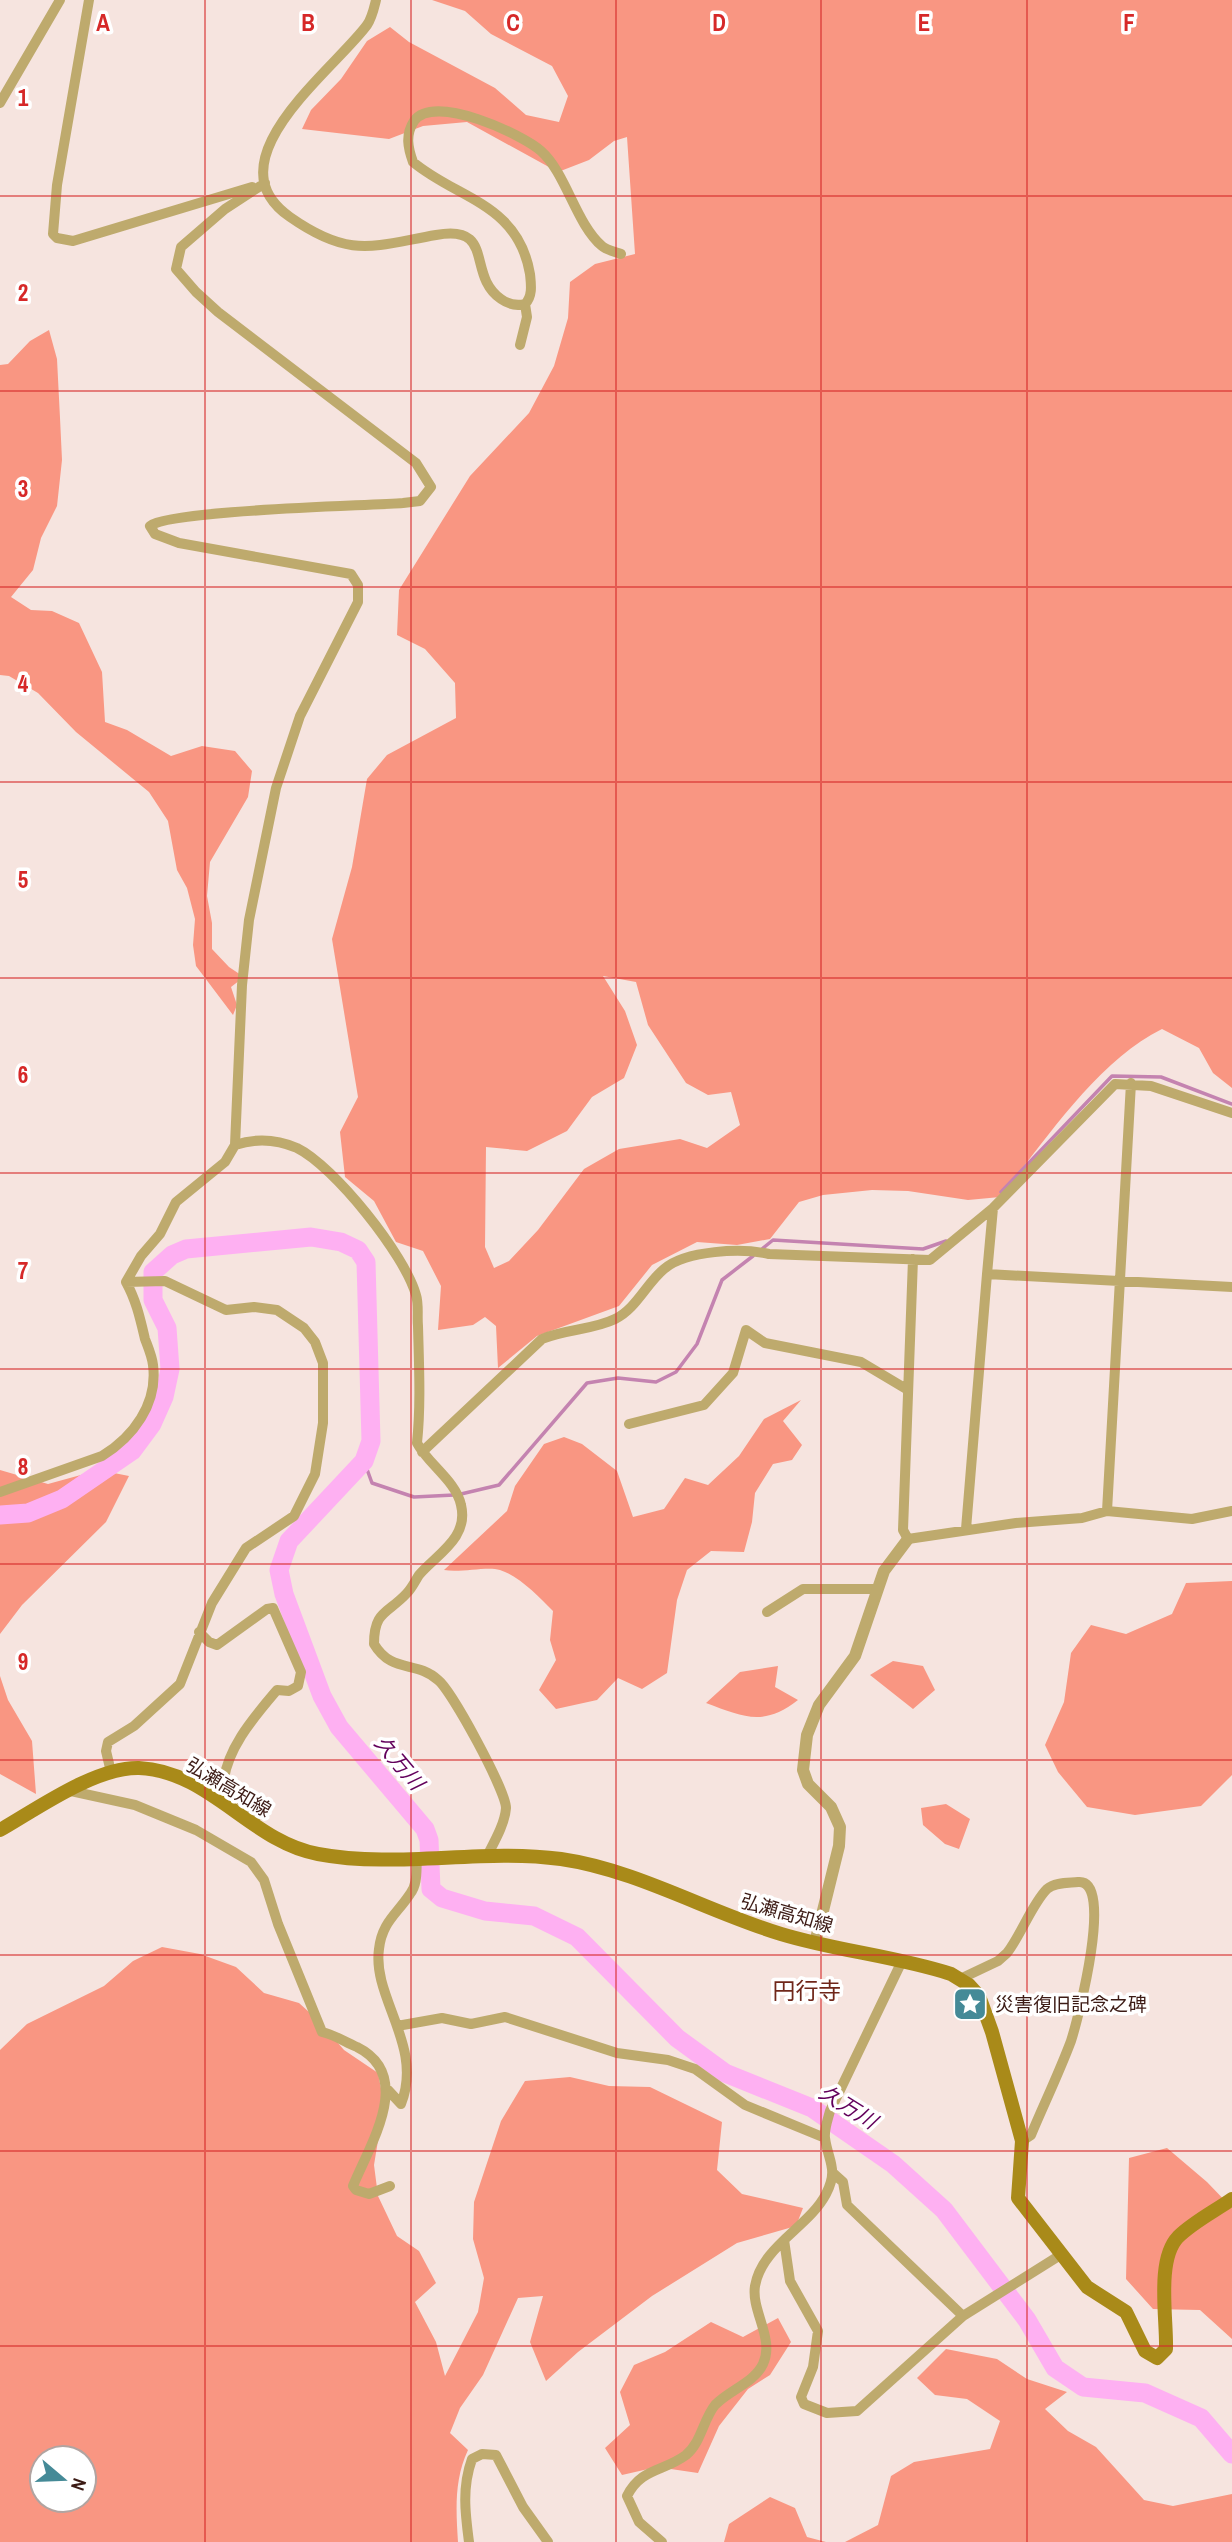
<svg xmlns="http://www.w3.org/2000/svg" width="1232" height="2542" viewBox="0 0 1232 2542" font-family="'Archivo Narrow','Noto Sans JP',sans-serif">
  <rect width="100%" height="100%" fill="#f6e4df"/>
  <path fill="#f99682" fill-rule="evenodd" d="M432,0H1232V1088L1213,1073L1199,1048L1162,1029C1097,1061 1045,1141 1000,1197L968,1200L908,1191L872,1190L823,1195L799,1202L770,1239L737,1245L697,1242L652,1265L619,1306L537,1336L498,1368L496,1326L485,1317L473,1325L438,1330L441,1286L423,1251L396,1242L374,1201L345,1177L340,1132L358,1097L332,939L352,867L367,779L387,755L456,718L455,683L425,649L397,635L399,590L470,476L529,413L554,366L568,318L570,282L595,264L635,254L627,137L614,141L589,160L558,172L467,122L423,126L389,139L302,129L311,110L341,79L367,41L390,27L409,42L495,88L526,115L559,122L568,96L552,66L491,34L465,11ZM603,976L636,982L648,1025L686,1083L708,1095L731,1092L740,1125L707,1148L680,1139L619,1149L584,1169L538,1230L509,1261L494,1268L485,1247L486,1147L527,1151L567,1131L592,1097L624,1078L637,1045L625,1011Z
    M49,330L57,359L60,418L62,460L57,506L41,538L33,570L11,597L31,610L52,611L79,623L102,672L105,722L127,730L171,756L202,746L235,751L252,771L248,797L210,862L207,896L212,923V949L229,967L244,977L231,987L237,1005L233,1015L196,966L193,945L195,919L187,888L177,870L168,821L149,792L76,732L38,693L9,676L0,675V365L8,364L30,341Z
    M801,1400L783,1421L802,1445L792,1460L773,1464L755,1493L752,1522L744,1552L711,1551L687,1570L677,1600L667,1673L642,1689L618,1678L597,1700L556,1709L539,1690L556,1660L550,1640L553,1611C538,1596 519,1576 500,1570C487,1566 461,1573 444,1570L507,1511L515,1486L544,1444L564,1437L582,1444L617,1471L633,1517L664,1509L685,1478L708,1485L739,1456L764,1419Z
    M0,1470L48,1484L99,1470L129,1476L106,1522L22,1605L0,1634Z
    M1232,1581V1775L1201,1806L1135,1815L1087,1807L1058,1772L1045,1745L1064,1702L1071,1653L1091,1625L1126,1634L1172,1614L1186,1583Z
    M893,1661L923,1666L935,1690L913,1709L870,1675Z
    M778,1666L775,1687L798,1700C763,1727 744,1717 706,1703L740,1672Z
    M0,1676L8,1700L32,1741L36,1794L0,1774Z
    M946,1804L970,1819L959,1849L945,1844L923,1825L921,1808Z
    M162,1947L200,1954L236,1967L264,1993L299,2003L320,2022L344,2050L378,2073L384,2104L374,2165L378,2196L397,2236L419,2251L436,2283L415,2302L436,2342L445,2376L478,2312L484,2278L473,2239L474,2202L501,2121L525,2081L570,2077L609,2086L650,2087L722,2122L717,2170L742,2194L803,2208L796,2226L737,2243L652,2296L578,2352L546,2381L530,2342L543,2296L518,2298L483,2375L460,2408L450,2433L468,2450C454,2480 456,2510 458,2542H0V2050L27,2024L104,1986L133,1961ZM42,2458H84V2500H42Z
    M1167,2148L1207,2182L1232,2208V2339L1200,2310L1153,2309L1126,2279L1129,2158Z
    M778,2318L791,2342L770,2375L748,2389L719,2426L698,2473L657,2467L622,2475L605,2448L630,2425L620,2392L634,2365L665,2352L711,2322L743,2337Z
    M946,2349L997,2359L1027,2379L1067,2392L1045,2409L1068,2431L1096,2447L1144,2500L1173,2506L1232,2494V2542H845L878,2525L891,2476L914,2462L990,2449L1000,2421L967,2399L935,2395L917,2378Z
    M770,2497L795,2508L807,2537L826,2542H724L729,2524Z"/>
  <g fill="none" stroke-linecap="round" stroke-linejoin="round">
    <path stroke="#c483b0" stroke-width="3.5" d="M1001,1192L1112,1076L1161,1077L1232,1104
      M762,1249L773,1240L923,1249L946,1241
      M364,1461L372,1483L414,1497L454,1495
      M461,1494L499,1485L587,1383L618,1378L656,1382L676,1372L697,1344L722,1280L753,1256"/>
    <path stroke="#feb0f2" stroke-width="19" d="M0,1515L28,1513L62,1499L132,1451L152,1424L164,1397L170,1369L167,1328L153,1300V1272L172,1255L186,1249L311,1237L341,1242L358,1250L366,1262L371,1441L364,1461L289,1541L279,1570L284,1594L322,1696L339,1727L425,1829L429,1840L431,1889L442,1898L485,1911L534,1916L577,1937L677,2038L725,2073L812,2108L893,2164L944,2210L1027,2320L1055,2368L1083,2387L1145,2393L1201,2418L1232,2454"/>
    <path stroke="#beaa6d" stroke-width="10" d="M89,0L57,185L53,234L57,238L73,241L252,187
      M376,0C374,8 372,18 367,25C334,70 209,161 290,217C350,259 372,246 436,235C496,224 466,275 501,299C508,304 517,306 525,304
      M0,103L60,0
      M520,345L527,317L525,304C533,296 531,284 530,274C518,203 457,199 413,162C408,148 405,135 414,121C434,93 522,134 541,151C566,173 576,224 602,246C606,250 616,252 621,254
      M235,1145C256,1138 276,1139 297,1148C334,1166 405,1255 416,1295C419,1304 417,1317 418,1326C419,1365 421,1405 417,1443C428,1464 456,1481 461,1505C469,1538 437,1554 419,1575C415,1581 412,1588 407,1593C388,1614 374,1610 374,1644C392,1674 416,1660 438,1680C452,1691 506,1791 506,1808C505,1824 493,1844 486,1858
      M913,1259L903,1530L908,1539L1016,1523L1082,1518L1107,1511L1192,1519L1232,1511
      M987,1274L993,1208
      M629,1424L704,1405L733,1373L746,1330L765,1343L861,1362L908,1390
      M422,1452L542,1339C565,1329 593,1330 615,1319C636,1309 646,1284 664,1269C686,1250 742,1248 769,1254L930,1260L993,1208L1115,1084L1151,1086L1232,1113
      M0,1492L102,1456C133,1437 158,1404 153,1365C152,1356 148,1347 145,1339C140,1318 136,1300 126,1282L141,1256L160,1234L176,1202L225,1162L235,1145L242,985L249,920L276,788L300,716L358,602V585L351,574L179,543L155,534L150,526C169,510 365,506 403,503L420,501L431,487L416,463L218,312L196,292L176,269L181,247L225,209L265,183
      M1107,1511L1131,1083
      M966,1529L987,1274L1232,1287
      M767,1612L803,1589H878
      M199,1632L209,1642L217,1645L267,1609L273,1608L301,1672L298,1686L289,1691L277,1690C254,1717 225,1750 223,1787L258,1813L253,1822
      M111,1772L106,1751L108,1742L134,1726L180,1684L212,1603L246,1548L294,1516L315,1474L323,1423V1363L315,1342L304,1328L277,1310L254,1307L226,1310L165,1281L126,1282
      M71,1791L135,1805L196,1830L251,1862L264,1880L278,1924L322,2032C335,2035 345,2042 357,2047C415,2076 370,2144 353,2186L356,2190L369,2194L390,2186
      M960,1979L998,1961L1007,1953C1021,1935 1032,1904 1047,1889C1055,1882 1068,1883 1078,1882C1115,1878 1078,2019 1071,2041C1059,2073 1044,2104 1031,2135L1022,2141
      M397,2026L442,2018L471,2024L505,2017L617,2053L668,2060L695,2069L745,2105L825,2138
      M388,2090L401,2104C424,2046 372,1998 379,1949C382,1922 397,1914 410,1894C418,1884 416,1870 417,1858
      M833,2173L843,2182L847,2205L963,2316
      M784,2240L790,2281L818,2331L813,2367L801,2397L804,2404L827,2413L857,2411L963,2316L1062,2254
      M469,2542C465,2512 462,2487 472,2459L482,2454L496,2455L523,2507L548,2542
      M662,2542L639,2522L627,2496C641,2468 663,2472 686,2455C701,2443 703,2420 715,2405C729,2390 754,2383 763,2364C775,2339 751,2311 755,2286C762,2246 809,2227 826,2194C839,2169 828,2161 825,2138C824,2129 828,2119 830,2111L902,1961"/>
    <path stroke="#beaa6d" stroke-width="12" d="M815,1943L839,1846L840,1827L831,1807L808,1784L803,1770L807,1735L819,1705L855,1656L884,1571L908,1539"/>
    <path stroke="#a98a19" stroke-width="14" d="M0,1830C37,1809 95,1767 139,1768C210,1771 251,1842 318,1854C397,1869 481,1848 561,1859C637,1870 708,1912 781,1934C837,1951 895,1956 951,1974L969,1985L979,1996L992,2032L1022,2141L1018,2198L1087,2287L1126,2312L1145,2351L1157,2358L1166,2349C1167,2319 1156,2260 1178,2237C1193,2222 1215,2211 1232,2199"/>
  </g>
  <path fill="none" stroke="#d62828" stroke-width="2" stroke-opacity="0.55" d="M205,0V2542M411,0V2542M616,0V2542M821,0V2542M1027,0V2542M0,196H1232M0,391H1232M0,587H1232M0,782H1232M0,978H1232M0,1173H1232M0,1369H1232M0,1564H1232M0,1760H1232M0,1955H1232M0,2151H1232M0,2346H1232"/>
  <defs>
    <g id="sight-square" transform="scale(1.75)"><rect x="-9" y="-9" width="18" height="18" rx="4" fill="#458a97" stroke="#fff"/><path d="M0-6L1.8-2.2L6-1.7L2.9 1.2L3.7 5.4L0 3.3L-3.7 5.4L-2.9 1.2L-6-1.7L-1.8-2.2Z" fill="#fff"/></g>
  </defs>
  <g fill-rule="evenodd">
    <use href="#sight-square" x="970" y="2004"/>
  </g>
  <g text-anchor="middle" stroke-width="7" stroke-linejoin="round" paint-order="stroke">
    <g font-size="19" fill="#3c1b15" stroke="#fff">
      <text transform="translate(229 1787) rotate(31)" y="7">弘瀬高知線</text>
      <text transform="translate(787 1913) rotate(16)" y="7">弘瀬高知線</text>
    </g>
    <g font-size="19" fill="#3c1b15" stroke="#fff" text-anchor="start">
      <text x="995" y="2011">災害復旧記念之碑</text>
    </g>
    <g font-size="21" font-style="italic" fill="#62005b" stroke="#fff">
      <text transform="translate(399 1763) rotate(50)" y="7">久万川</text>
      <text transform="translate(848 2107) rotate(32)" y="7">久万川</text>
    </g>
    <g font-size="23" fill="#70271a" stroke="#fff">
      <text x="807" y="1999">円行寺</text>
    </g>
  </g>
  <g font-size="23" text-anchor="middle" font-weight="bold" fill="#d62828" stroke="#fff" stroke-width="7" stroke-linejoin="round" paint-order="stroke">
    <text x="103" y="31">A</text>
    <text x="308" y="31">B</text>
    <text x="513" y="31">C</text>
    <text x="719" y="31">D</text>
    <text x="924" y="31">E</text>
    <text x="1129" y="31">F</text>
    <text x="23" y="106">1</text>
    <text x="23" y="301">2</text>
    <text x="23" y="497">3</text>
    <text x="23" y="692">4</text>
    <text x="23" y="888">5</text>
    <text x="23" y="1083">6</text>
    <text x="23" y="1279">7</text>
    <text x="23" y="1475">8</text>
    <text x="23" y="1670">9</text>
  </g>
  <g transform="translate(63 2479) rotate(109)"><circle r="33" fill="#ffffff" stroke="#b1a4a1" stroke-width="2"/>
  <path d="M0-5L12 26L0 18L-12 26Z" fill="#458a97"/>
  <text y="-10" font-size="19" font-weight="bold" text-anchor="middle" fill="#3c1b15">N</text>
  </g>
</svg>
